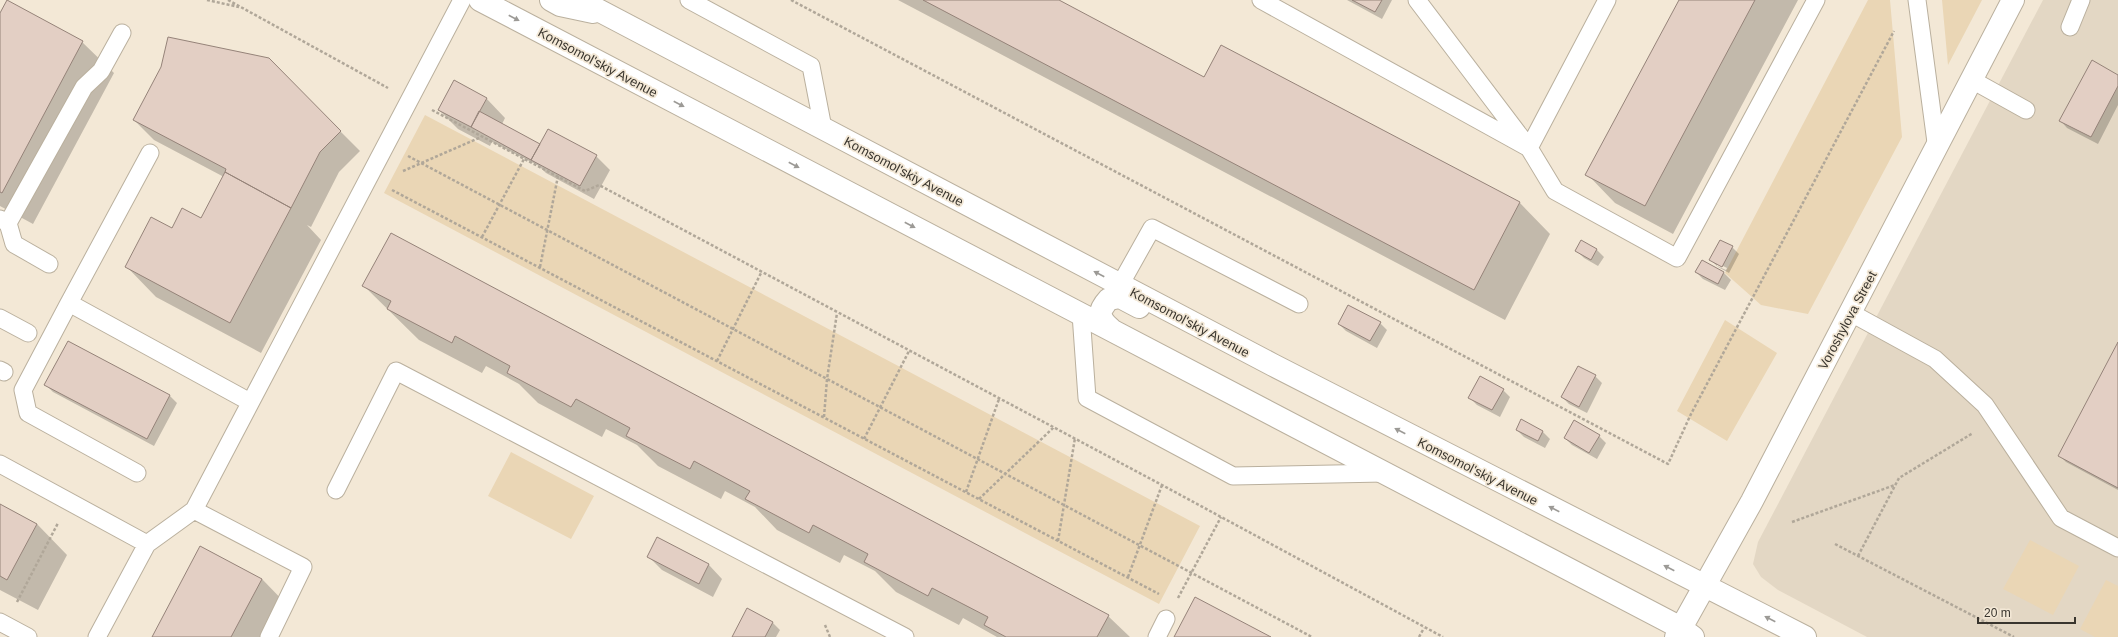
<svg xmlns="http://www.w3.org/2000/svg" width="2118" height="637" viewBox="0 0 2118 637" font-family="Arial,sans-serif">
  <rect width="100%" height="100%" fill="#f3e8d6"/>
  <path fill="#e3d7c4" d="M2043,0H2118V637H1867L1778,590L1761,577L1753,564L1758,542Z"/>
  <path fill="#ead6b5" d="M1868,0H1890L1902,137L1808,314L1761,305L1725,273Z
    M1942,0H1982L1948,65Z
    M425,115L1200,526L1159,604L384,193Z
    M1725,320L1777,353L1727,441L1677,411Z
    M511,452L594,496L571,539L488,496Z
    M2030,540L2079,566L2053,615L2003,589Z
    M2106,580L2118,586V637H2095L2080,629Z"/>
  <path fill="#0003" fill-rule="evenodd" d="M898,0H1056L1204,78L1221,46L1520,203L1550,234L1505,320Z
    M1347,0H1392L1382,19Z
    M1680,0H1798L1673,234L1615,203L1587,174Z
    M0,15L82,42L114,73L33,224L0,206Z
    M268,59L360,151L339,172L311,227L307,225L321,240L261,353L156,297L126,266L172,229L201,219L224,177L154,140L134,120Z
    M2118,76V105L2098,144L2067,128L2060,120Z
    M486,98L505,118L502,124L540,145L596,156L610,170L594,199L546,173L539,166L492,142L490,146L458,129L439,110Z
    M1720,241L1732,247L1739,254L1729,273L1718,267L1711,260ZM1717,263L1727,268L1726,270L1717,266Z
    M1582,242L1597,250L1604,257L1598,266L1584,258L1577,251Z
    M1702,262L1724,273L1731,280L1725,290L1703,279L1696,272Z
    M364,286L1108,616L1130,637H997L963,618L959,625L896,592L875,571L844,555L840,563L777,530L755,507L725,491L721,499L658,466L637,445L606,429L602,437L538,403L519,384L486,366L482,373L419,340Z
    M1380,323L1387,330L1377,348L1346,331L1339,324Z
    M68,342L170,396L177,403L154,446L53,392L46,385Z
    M2118,344V490L2066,462L2059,455Z
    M1578,367L1595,376L1602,383L1587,413L1569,404L1562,397Z
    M1503,390L1510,397L1500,417L1477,405L1470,398Z
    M1517,430L1543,432L1550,439L1545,448L1524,437Z
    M1599,436L1606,443L1597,459L1572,445L1565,438Z
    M0,505L37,524L67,555L38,610L0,590Z
    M658,538L709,565L722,579L713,597L662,570L648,556Z
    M262,579L292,610L278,637H153Z
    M748,609L773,623L780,630L776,637H733Z"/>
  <path fill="#e3cfc4" stroke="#958379" d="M7,0L83,41L2,193L0,192V13Z
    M923,0H1059L1204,77L1221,45L1520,202L1474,290Z
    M1352,0H1382L1375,12Z
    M1679,0H1755L1645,206L1585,175Z
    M168,37L269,58L341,131L320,152L291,208L225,172L226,169L133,120L161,67Z
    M2092,60L2118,75V86L2091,137L2059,121Z
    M454,80L487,98L471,127L438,110Z
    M479,111L540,144L531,160L471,127Z
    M548,129L597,155L580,186L531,160Z
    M225,172L291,208L230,323L125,267L151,217L172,228L182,208L201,218Z
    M391,233L1109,615L1097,637H1006L984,625L988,617L932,588L928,596L864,562L868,554L813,525L809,533L745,499L750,491L694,461L690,469L626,436L630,428L576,399L571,407L507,373L510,366L455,336L452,343L387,309L391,301L362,286Z
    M1581,240L1597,249L1591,260L1575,251Z
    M1720,240L1733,246L1722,267L1709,260Z
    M1702,260L1724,272L1718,284L1695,272Z
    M1348,305L1381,322L1370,341L1338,324Z
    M68,341L170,395L147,439L44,385Z
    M2118,342V488L2058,456Z
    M1578,366L1596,375L1579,407L1561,397Z
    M1480,376L1504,389L1492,410L1468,398Z
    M1521,419L1543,431L1538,441L1516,430Z
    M1574,420L1600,435L1589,453L1564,438Z
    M0,504L37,524L7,580L0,576Z
    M657,537L709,564L699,584L647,557Z
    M200,546L262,579L231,637H152Z
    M1195,597L1271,637H1174Z
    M747,608L773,622L765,637H732Z"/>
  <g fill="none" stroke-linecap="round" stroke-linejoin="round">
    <g stroke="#bab09e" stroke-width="19">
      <path id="lane" d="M689,0L811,66L823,128
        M1261,0L1529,148L1607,0
        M1417,0L1529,148L1555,191L1677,258L1816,0
        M1917,0L1937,150
        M2070,27L2081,0
        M1972,80L2026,110
        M150,153L69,303L250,402
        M0,219L8,223L84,87L101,71L122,33
        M8,223L14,244L49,264
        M1120,285L1152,228L1299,304
        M69,303L23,390L28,413L137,473
        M1851,313L1935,359L1985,405L2061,518L2118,548
        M1081,314L1087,398L1233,476L1384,473
        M0,318L28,333
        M0,370L4,372
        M0,464L147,544
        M336,490L396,371L905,637
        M194,510L303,567L269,637
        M0,622L28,637
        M97,637L147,544L194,510L462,0
        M1157,637L1166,619"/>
    </g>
    <g stroke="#bab09e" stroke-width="24">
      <path id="secondary" d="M480,0L1681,628L1693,637
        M551,0L560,5L593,12
        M579,0L1273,365L1805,637
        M1113,331C1099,319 1096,313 1109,299L1120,297L1139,307
        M1676,637L1752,501L2013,0"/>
    </g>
    <path stroke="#b0a799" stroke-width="2.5" stroke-dasharray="3 2" stroke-linecap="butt" d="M207,0L239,7
      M228,0L388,88
      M791,0L1668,464L1691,414L1894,31
      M432,110L585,191L599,185L1162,485L1443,637
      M408,156L1312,637
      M403,171L481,137
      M392,190L1159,594
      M482,237L524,159
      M540,267L558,176
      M717,361L761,273
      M824,417L827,379L837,313
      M864,439L909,351
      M966,492L999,399
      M979,499L1054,427
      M1792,522L1895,485
      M1058,541L1075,438
      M1835,544L2014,637
      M1858,556L1899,478L1973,433
      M1128,577L1162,485
      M1178,598L1221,517
      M17,602L58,523
      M825,625L830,637
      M1419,637L1424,628"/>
    <use href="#lane" stroke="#fff" stroke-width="17"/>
    <use href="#secondary" stroke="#fff" stroke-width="22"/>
  </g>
  <defs><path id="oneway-solid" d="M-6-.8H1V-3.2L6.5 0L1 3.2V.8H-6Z"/></defs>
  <g fill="#9c9a96">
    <use href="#oneway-solid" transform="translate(514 18) rotate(28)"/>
    <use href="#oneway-solid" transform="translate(679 104) rotate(28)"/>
    <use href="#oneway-solid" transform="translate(794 165) rotate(28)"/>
    <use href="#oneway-solid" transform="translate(910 225) rotate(28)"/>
    <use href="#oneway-solid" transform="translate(1099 274) rotate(-152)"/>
    <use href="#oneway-solid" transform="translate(1400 431) rotate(-153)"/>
    <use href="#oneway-solid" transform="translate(1554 509) rotate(-153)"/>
    <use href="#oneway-solid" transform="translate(1669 568) rotate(-153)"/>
    <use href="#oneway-solid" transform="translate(1770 619) rotate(-153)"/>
  </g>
  <g text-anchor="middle" stroke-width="3.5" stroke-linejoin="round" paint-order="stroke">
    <g font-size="13" fill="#39352e" stroke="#f3e8d6">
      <text transform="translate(598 62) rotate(28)" y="5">Komsomol'skiy Avenue</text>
      <text transform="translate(904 171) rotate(28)" y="5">Komsomol'skiy Avenue</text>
      <text transform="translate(1847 320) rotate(-62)" y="5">Voroshylova Street</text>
      <text transform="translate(1190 322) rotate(28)" y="5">Komsomol'skiy Avenue</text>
      <text transform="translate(1478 471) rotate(27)" y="5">Komsomol'skiy Avenue</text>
    </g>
  </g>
  <path d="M1978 617v6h97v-6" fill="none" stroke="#39352e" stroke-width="2"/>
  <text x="1984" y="617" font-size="12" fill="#39352e" stroke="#f3e8d6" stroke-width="3" paint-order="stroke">20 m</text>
</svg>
